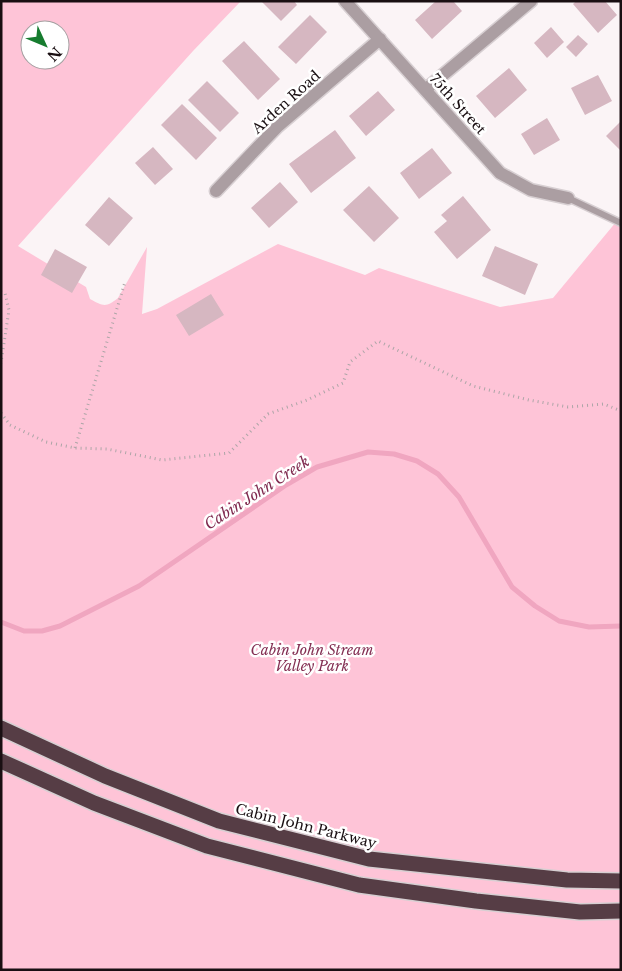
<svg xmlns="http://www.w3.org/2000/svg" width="622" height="971" viewBox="0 0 622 971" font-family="'Libre Baskerville',serif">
  <rect width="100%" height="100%" fill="#fbf4f6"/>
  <path fill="#fec4d7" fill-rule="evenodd" d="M1,1H241L193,51L18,246L86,287L90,299C103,306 106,308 118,298L147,247L142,314L157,309L278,244L365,275L379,268L500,307L553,298L621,216V970H1ZM30,30H60V60H30Z"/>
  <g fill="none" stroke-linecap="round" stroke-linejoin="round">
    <path stroke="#f0a6c0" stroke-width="5" d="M1,622L24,631H42L60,626L139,586L286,485L317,467L368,452L394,454L417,461L438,474L459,497L512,587L535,606L559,621L589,627L621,626"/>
  </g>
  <path fill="#d6b7c1" d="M261,1H294L297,5L281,21Z
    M436,1H453L462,11L432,39L415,20Z
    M576,1H605L617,15L598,33L573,4Z
    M310,15L327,32L296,64L278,47Z
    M551,27L564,42L547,58L534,43Z
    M578,35L588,44L576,57L566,47Z
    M244,41L280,79L258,100L222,61Z
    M509,68L527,90L495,118L476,96Z
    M598,75L612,101L585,115L571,88Z
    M207,81L239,113L220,132L188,100Z
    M378,91L395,110L366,136L349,116Z
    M182,104L217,138L196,160L161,125Z
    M547,118L560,140L534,155L521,134Z
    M621,121V151L606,136Z
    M335,130L356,158L311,193L289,164Z
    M153,147L173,169L155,185L135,163Z
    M432,148L452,173L419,199L400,173Z
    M280,182L298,202L269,228L251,208Z
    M369,186L399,218L374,242L343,210Z
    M463,196L491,230L457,259L434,232L447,221L441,215Z
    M109,197L133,218L109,246L85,225Z
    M495,246L538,264L525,295L482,276Z
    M55,249L87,267L72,293L41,275Z
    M211,294L224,315L189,336L176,315Z"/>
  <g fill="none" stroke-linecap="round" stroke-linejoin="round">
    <g stroke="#d7cfd2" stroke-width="9">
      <path id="service" d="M568,198L621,223"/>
    </g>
    <g stroke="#d7cfd2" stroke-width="15">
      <path id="minor" d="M345,1L500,173L531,190L568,198
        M425,90L531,1
        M216,191L277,127L380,39"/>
    </g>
    <g stroke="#d7cfd2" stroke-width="18">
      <path id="motorway" d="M1,728L105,776L219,821L369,859L567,880L621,881
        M1,761L94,803L207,846L359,885L476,901L580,912L621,911"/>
    </g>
    <path stroke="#ada5a7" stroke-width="3" stroke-dasharray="1 4" stroke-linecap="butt" d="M1,292L5,293L9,310L1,363
      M1,413L10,425L46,442L75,448L107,449L162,460L229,453L268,414L307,400L343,383L350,362L378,341L473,386L529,400L568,407L604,404L621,411
      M75,448L125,282"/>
    <use href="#service" stroke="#ab9ea2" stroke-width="6"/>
    <use href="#minor" stroke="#ab9ea2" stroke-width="12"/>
    <use href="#motorway" stroke="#563d45" stroke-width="15"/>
  </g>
  <g text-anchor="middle" stroke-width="5" stroke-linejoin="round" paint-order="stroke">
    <g font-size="14" fill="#190f12" stroke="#fff">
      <text transform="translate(286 102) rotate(-42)" y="5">Arden Road</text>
      <text transform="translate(458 104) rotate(48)" y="5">75th Street</text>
      <text transform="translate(306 826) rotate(14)" y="5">Cabin John Parkway</text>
    </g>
    <g font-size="14" font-style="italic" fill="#842f53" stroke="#fff">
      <text x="312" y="655">Cabin John Stream<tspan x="312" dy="16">Valley Park</tspan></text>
    </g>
    <g font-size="15" font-style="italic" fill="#802b50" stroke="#fff">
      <text transform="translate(257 493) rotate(-33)" y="5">Cabin John Creek</text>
    </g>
  </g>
  <rect width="622" height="971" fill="none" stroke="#190f12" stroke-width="5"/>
  <g transform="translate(45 45) rotate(134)"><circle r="24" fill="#ffffff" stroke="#a39fa0"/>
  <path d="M0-4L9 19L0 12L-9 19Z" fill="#167c2f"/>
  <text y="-8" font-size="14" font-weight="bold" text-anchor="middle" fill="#190f12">N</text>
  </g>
</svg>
